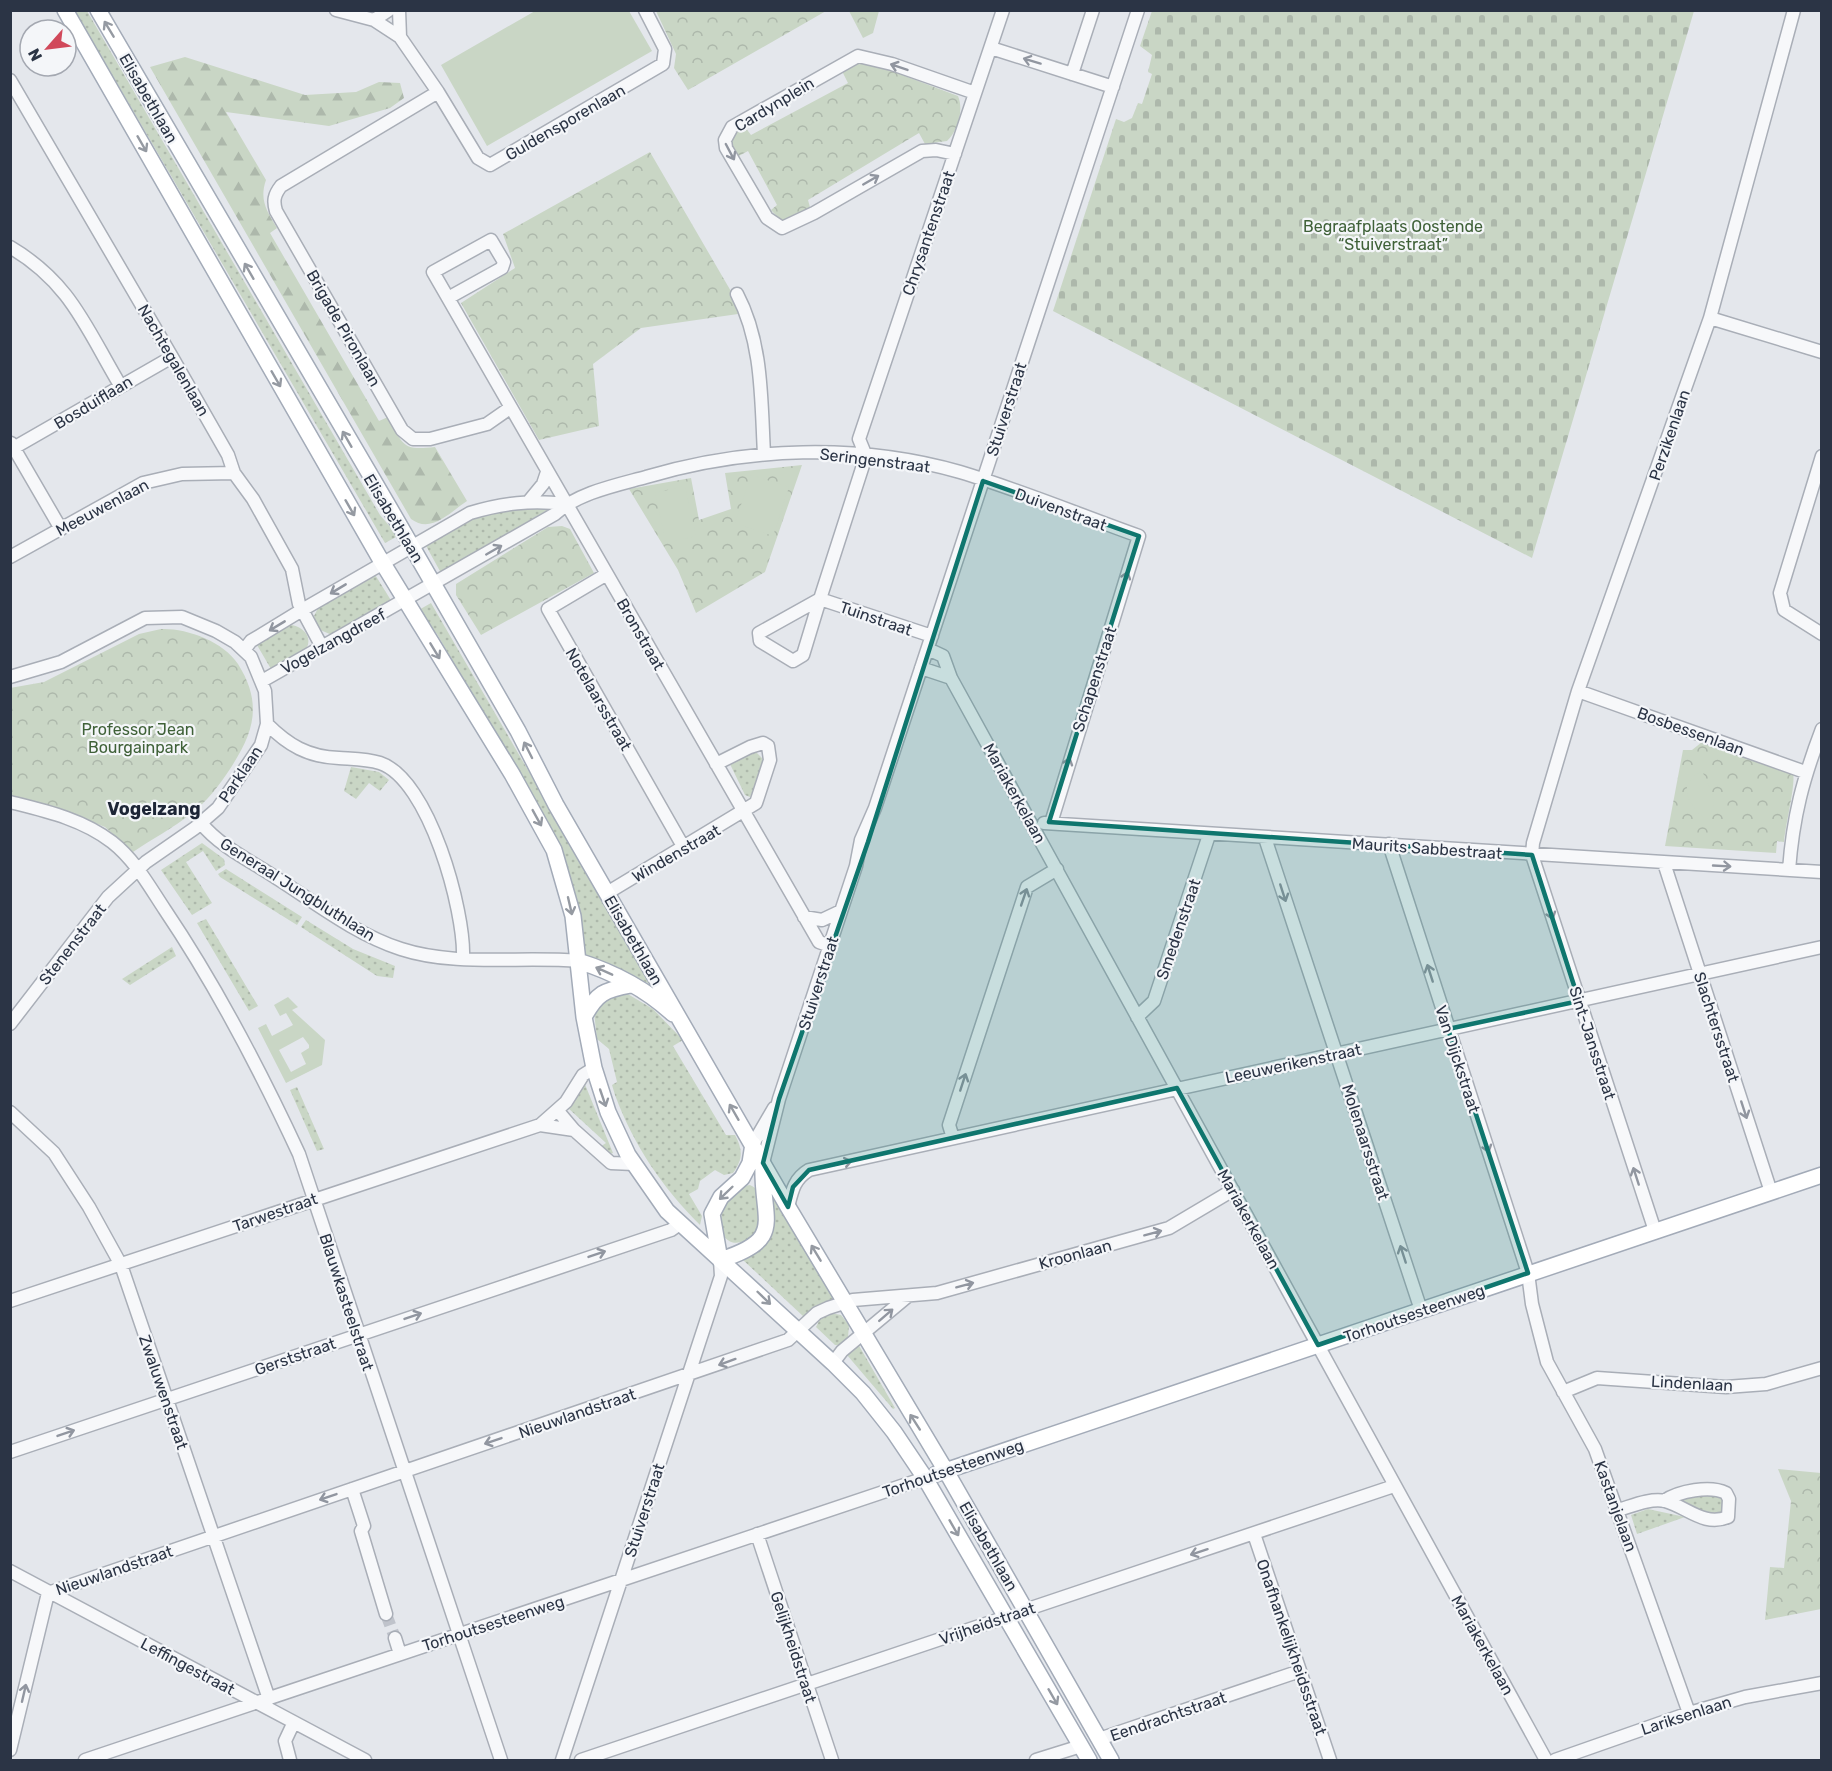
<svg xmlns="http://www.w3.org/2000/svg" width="1832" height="1771" viewBox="0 0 1832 1771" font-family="Rubik,sans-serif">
  <defs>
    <pattern id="grass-dots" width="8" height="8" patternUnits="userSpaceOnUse" patternTransform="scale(1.5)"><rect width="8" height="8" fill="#c9d6c5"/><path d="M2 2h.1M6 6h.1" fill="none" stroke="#adb8ab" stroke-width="1.8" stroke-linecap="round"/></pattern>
    <pattern id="forest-firs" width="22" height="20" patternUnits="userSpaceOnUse" patternTransform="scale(1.5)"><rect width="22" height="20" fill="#c9d6c5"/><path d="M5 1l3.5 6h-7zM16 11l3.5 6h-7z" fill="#adb8ab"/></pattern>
    <pattern id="cemetery-stones" width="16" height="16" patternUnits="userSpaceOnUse" patternTransform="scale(1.5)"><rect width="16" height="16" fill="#c9d6c5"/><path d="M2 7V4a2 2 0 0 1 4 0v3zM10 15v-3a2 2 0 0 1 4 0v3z" fill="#adb8ab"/></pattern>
    <pattern id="park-crowns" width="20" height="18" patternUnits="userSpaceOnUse" patternTransform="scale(1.5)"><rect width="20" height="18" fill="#c9d6c5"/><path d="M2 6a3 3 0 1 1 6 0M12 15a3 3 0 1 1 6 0" fill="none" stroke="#adb8ab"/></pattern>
  </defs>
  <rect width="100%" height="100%" fill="#e4e7ec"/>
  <path fill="url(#grass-dots)" d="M75,11H87L380,515L398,536L385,543Z
    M528,506L549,509L441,573L425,544L478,515Z
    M374,573L392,602L332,635L318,629L314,616L319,606Z
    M431,603L651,982L650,984L586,957C579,880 545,818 507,753C483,713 460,674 437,634L417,611Z
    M288,625C301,624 315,637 305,650C299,658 280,668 271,669L257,645Z
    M755,751L765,761L750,797L745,795L729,762Z
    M351,767L379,772L389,780L380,791L369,783L356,799L344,791Z
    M202,843L224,859L225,865L216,871L203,851L186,862L212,903L192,915L161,870Z
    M226,869L302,917L297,925L220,877L218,874Z
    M206,919L258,1006L249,1011L197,923Z
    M306,920L353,949L395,966L393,978L377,976L301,927Z
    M172,947L176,956L130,985L122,979Z
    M626,993L653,1009L683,1040L673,1046L726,1135H735C743,1150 743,1159 733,1173L724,1175L715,1170L700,1181L698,1189L689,1194L702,1216L700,1225C662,1187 634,1146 615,1095L612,1085L617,1082L609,1049L597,1039L594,1012L600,999Z
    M584,1082L613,1153L610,1154L600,1147L606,1143L568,1108Z
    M297,1087L324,1149L317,1151L290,1090Z
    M750,1185L757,1189L761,1212L757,1234C742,1243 732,1249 720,1232C720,1213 726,1187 750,1185Z
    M772,1194L834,1297L832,1301L816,1306L804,1317L743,1260C773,1239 777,1235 770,1196Z
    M830,1313L841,1315L849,1325L848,1337L840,1345H835L816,1327L821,1317Z
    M858,1344L895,1408L893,1409L847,1355Z
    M1717,1495L1724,1500L1723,1513L1710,1515L1683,1501L1686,1498Z
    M1648,1509L1685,1517L1637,1534L1631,1515Z"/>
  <path fill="url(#forest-firs)" d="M185,57L305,95L356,92L379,82L400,83L404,98L390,108L329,126L226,112L266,180C259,200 267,211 277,228L270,233L379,421L388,417C404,445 401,451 435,447L467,501C449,513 431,534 411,519L150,67Z"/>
  <path fill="url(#cemetery-stones)" d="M1152,11H1694L1532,558L1053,311L1116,119L1124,122L1132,118L1138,103L1142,104L1152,74L1148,72L1152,55L1140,46Z"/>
  <path fill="url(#park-crowns)" d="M656,11H826L688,90L674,68L676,54Z
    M849,11H879L873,33L863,38Z
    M865,61L958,96C964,110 958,131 947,141L925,144L919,133L808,200L811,211L782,222L771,210L777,205L748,151L737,157L731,144L733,134L745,127L751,135L848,83L841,69Z
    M650,152L732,293L738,314L641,328L593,364L599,426L539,440L461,303L515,268L503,234Z
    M802,465L765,572L696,613L678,570L629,489L691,478L699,520L731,509L725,473Z
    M562,526L570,529L594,573L481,635L456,595V584L548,527Z
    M161,629C186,628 223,641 238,664C263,704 254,732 230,769C219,786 206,802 191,814C173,828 152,839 133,852L105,827L64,811L11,796L10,688L44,682L139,634Z
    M1702,742L1793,773C1796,784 1785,826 1784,842L1777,841L1776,853L1665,846L1683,750H1692Z
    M1778,1469L1821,1473V1609L1765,1620L1770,1567L1784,1568L1791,1501Z"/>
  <path fill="#c9d6c5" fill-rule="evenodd" d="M535,11H629L652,51L487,146L441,65Z
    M751,475L789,487L773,536L735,523Z
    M685,486L696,536L666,543L655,493Z
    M1702,771C1710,788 1721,804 1706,820C1690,806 1674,785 1702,771Z
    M288,997L298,1007L292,1010L325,1040L322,1065L286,1083L258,1028L266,1024L272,1036L293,1025L286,1013L280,1016L274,1005ZM303,1037L309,1045V1048L301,1053L306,1064L291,1072L279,1050Z"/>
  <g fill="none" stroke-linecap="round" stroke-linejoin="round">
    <path stroke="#bfc3cb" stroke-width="12" stroke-dasharray="12 6" stroke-linecap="butt" d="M386,1614L395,1638"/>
    <g stroke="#a9aeb7" stroke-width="15">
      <path id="minor" d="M336,10L374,20L400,37L438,92L478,158L490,165L663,64L665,49L645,10
        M399,10L400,37
        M374,20L389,10
        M991,48L1113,87
        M1072,74L1093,10
        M10,80L172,357L228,455L234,473L253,499L292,569L299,604L322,647
        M438,92L281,186C274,195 273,201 276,211L402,430L413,439H430L487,424L510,408
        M955,154L936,150L922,151L814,213L782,228L767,218L726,148L725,140L732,127L858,56L892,64L975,93
        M10,247C71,283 86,328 120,385
        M737,294C763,343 761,401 764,454
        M448,298L502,268L504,262L491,240L433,272L819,942L830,946
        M1710,318L1822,352
        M11,443L61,529
        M10,450L172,357
        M866,456L859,439L1003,10
        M866,456L820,599L759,633L760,641L793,661L803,655L820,599L932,636
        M1822,456L1780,593L1784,610L1822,634
        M529,501L543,484L547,472
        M10,557L143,483L182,474L234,473
        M607,574L548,609L684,848
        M928,649L943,656L951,678L1546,1760
        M244,650L251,641L302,610L470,513C503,503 531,500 566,504
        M921,668L951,678
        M10,677L61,662L145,618L182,617L216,631L235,642L251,657L265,691L267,724L261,745L218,808L195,828L146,862L108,897L10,1024
        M262,681L555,514C577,493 617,485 646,477C746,447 859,443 960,472C1020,490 1080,515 1139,536L1051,823
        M1578,691L1805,772
        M267,724C288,745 308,757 339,758C352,759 367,759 380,763C429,779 465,911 463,958
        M10,802C46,811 82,819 112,842C135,860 149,886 165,910C217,987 260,1070 299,1154L501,1760
        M201,823C220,847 253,862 278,879C317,904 357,935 401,949C456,967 521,956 578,961
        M1044,823L1822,872
        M1265,838L1421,1310
        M1389,844L1528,1273L1532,1304L1547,1362L1595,1449L1689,1713
        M1664,863L1771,1192
        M1789,870C1793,816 1803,779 1822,729
        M607,893L756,803L770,760L768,746L763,743L750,747L716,764
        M804,917L822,920L841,911
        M1137,1017L1154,1001L1209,835
        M558,1111L574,1130L611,1163L634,1164
        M10,1112L54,1153L89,1207L121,1265L269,1699
        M540,1125L574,1130
        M953,1138L949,1125L1027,887L1057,869
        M753,1144L774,1108
        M763,1163L779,1099L856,866L861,840L875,808L1138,10
        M788,1207C792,1191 794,1179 809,1170L1822,947
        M1655,1231L1532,855L1533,843L1578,691L1710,318L1794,10
        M10,1301L540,1125L566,1102L583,1075L594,1068
        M833,1363L842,1351L908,1296
        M1563,1392L1597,1378L1726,1387L1766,1384L1822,1368
        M10,1452L671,1230L681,1223
        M352,1489L364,1526L361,1531L386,1614
        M1618,1510C1632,1506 1650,1498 1665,1501C1687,1507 1704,1527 1728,1517L1729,1499L1726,1493C1710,1485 1679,1491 1664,1501
        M757,1534L832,1760
        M1254,1534L1330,1760
        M10,1571L365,1760
        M1025,1610L1394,1486
        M395,1638L400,1654
        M1099,1739L1300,1671
        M10,1750L48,1593L788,1340L817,1313L828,1308L853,1300L937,1293L1169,1228L1233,1190
        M85,1760L925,1478
        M290,1760L285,1741L293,1724
        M562,1760L721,1276L720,1260
        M581,1760L1006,1617
        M1036,1760L1081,1746
        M1555,1760L1689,1713L1745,1697L1822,1683"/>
    </g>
    <g stroke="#a3abb8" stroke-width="18">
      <path id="major" d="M65,10L379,557L512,774L554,850L573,916L584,1017L594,1068L608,1112L628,1155L667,1211L833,1363L863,1393L894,1432L925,1478L1089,1760
        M98,10L389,507L518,731L556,805L788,1207L946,1471L1111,1760
        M578,961C613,972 647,990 673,1014
        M584,1017C597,993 604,990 631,985
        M720,1260L712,1214L721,1197L742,1178L750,1163L753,1144
        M720,1260C787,1239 761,1221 763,1165
        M936,1474L1822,1175"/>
    </g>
    <use href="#minor" stroke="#f7f8fa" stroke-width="12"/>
    <use href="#major" stroke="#fff" stroke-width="15"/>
  </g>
  <defs><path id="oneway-shaft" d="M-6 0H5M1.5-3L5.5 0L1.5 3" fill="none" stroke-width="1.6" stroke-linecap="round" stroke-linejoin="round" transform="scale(1.5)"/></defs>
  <g stroke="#959aa2">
    <use href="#oneway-shaft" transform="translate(109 29) rotate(-121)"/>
    <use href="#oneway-shaft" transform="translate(142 144) rotate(60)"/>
    <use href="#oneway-shaft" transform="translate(249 271) rotate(-120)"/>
    <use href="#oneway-shaft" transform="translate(276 379) rotate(60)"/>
    <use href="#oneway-shaft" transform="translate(347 439) rotate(-120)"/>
    <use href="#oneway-shaft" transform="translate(350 508) rotate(60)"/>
    <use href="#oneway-shaft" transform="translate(435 651) rotate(59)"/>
    <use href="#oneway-shaft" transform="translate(528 750) rotate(-117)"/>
    <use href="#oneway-shaft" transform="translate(537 818) rotate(61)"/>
    <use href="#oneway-shaft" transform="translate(570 906) rotate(77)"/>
    <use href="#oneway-shaft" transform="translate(604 971) rotate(-156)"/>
    <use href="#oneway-shaft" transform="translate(603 1098) rotate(71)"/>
    <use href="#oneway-shaft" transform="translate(734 1112) rotate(-120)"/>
    <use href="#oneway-shaft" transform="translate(726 1193) rotate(136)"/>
    <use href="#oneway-shaft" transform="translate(816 1253) rotate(-121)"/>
    <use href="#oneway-shaft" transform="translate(764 1298) rotate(44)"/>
    <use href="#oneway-shaft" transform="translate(915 1422) rotate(-123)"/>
    <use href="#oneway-shaft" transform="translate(954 1528) rotate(60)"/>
    <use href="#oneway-shaft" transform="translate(1053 1697) rotate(60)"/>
  </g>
  <g stroke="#9196a0">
    <use href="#oneway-shaft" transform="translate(1032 61) rotate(-163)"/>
    <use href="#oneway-shaft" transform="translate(899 67) rotate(-161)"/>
    <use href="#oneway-shaft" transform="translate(730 152) rotate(62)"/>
    <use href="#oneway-shaft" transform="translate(871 180) rotate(-30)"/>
    <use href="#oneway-shaft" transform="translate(494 550) rotate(-30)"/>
    <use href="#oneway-shaft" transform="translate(1125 580) rotate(-72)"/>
    <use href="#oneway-shaft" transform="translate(338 589) rotate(149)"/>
    <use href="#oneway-shaft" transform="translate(277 626) rotate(149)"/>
    <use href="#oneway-shaft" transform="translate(1067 766) rotate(-72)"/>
    <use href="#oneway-shaft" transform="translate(1722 866) rotate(3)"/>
    <use href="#oneway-shaft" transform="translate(1283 893) rotate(72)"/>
    <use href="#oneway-shaft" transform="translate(1024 897) rotate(-71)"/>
    <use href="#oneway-shaft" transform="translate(1550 911) rotate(72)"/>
    <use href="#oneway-shaft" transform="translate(1430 973) rotate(-108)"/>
    <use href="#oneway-shaft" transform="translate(963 1082) rotate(-72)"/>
    <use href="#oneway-shaft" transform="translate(1744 1110) rotate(72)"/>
    <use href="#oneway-shaft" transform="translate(1486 1144) rotate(72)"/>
    <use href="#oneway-shaft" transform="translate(843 1163) rotate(-13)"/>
    <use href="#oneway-shaft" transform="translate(1636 1176) rotate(-108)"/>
    <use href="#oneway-shaft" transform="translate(1153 1233) rotate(-15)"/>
    <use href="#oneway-shaft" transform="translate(597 1254) rotate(-19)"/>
    <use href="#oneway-shaft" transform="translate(1403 1254) rotate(-108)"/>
    <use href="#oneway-shaft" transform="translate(965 1285) rotate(-15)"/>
    <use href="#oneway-shaft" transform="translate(886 1315) rotate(-41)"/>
    <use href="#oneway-shaft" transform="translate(413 1316) rotate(-19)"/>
    <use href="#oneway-shaft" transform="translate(727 1362) rotate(160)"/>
    <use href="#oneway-shaft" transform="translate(66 1433) rotate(-19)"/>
    <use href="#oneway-shaft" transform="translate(493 1441) rotate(161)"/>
    <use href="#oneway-shaft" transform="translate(328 1497) rotate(161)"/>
    <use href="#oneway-shaft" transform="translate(1199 1552) rotate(162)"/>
    <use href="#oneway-shaft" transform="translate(24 1693) rotate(-77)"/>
  </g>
  <path fill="#0f766e" fill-opacity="0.2" stroke="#0f766e" stroke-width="4.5" stroke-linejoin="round" d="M983,481L1139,536L1049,822L1532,855L1579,1001L1448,1029L1528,1273L1318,1345L1177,1088L809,1170L793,1187L788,1207L763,1163L779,1099L868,842Z"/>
  <g text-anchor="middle" stroke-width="4.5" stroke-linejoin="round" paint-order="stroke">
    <g font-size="16" fill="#2b3445" stroke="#f4f6f9">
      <text transform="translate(149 98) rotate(60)" y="6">Elisabethlaan</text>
      <text transform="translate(774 104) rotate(-31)" y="6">Cardynplein</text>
      <text transform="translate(565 122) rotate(-30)" y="6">Guldensporenlaan</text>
      <text transform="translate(928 233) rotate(-71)" y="6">Chrysantenstraat</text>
      <text transform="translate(344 328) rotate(60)" y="6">Brigade Pironlaan</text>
      <text transform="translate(174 360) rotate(60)" y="6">Nachtegalenlaan</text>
      <text transform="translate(93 402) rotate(-31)" y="6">Bosduiflaan</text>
      <text transform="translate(1006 409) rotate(-72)" y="6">Stuiverstraat</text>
      <text transform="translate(1669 435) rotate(-71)" y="6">Perzikenlaan</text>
      <text transform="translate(875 460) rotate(7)" y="6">Seringenstraat</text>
      <text transform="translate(102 507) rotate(-28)" y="6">Meeuwenlaan</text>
      <text transform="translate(1061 509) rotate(20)" y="6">Duivenstraat</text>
      <text transform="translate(394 518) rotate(59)" y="6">Elisabethlaan</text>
      <text transform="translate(876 618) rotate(19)" y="6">Tuinstraat</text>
      <text transform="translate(641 634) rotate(60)" y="6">Bronstraat</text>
      <text transform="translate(333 641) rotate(-29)" y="6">Vogelzangdreef</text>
      <text transform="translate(1094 679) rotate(-72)" y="6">Schapenstraat</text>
      <text transform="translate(599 699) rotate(60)" y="6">Notelaarsstraat</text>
      <text transform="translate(1691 731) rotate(20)" y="6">Bosbessenlaan</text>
      <text transform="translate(240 774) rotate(-56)" y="6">Parklaan</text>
      <text transform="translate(1015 793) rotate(61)" y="6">Mariakerkelaan</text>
      <text transform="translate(1427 848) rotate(4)" y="6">Maurits Sabbestraat</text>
      <text transform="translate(676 853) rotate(-30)" y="6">Windenstraat</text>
      <text transform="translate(298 889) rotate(32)" y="6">Generaal Jungbluthlaan</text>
      <text transform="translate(1178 929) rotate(-71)" y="6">Smedenstraat</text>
      <text transform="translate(634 940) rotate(60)" y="6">Elisabethlaan</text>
      <text transform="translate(72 944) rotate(-52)" y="6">Stenenstraat</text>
      <text transform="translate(818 983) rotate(-72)" y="6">Stuiverstraat</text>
      <text transform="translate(1717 1027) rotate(72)" y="6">Slachtersstraat</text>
      <text transform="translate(1593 1043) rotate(72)" y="6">Sint-Jansstraat</text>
      <text transform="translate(1458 1059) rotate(72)" y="6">Van Dijckstraat</text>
      <text transform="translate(1293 1063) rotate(-12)" y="6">Leeuwerikenstraat</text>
      <text transform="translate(1366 1142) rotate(72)" y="6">Molenaarsstraat</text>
      <text transform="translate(275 1212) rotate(-19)" y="6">Tarwestraat</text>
      <text transform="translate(1249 1219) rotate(61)" y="6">Mariakerkelaan</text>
      <text transform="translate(1075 1254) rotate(-15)" y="6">Kroonlaan</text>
      <text transform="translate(347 1302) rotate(72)" y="6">Blauwkasteelstraat</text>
      <text transform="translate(1414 1313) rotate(-19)" y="6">Torhoutsesteenweg</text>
      <text transform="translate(295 1356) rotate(-19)" y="6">Gerststraat</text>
      <text transform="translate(1692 1383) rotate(3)" y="6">Lindenlaan</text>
      <text transform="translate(164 1392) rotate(71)" y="6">Zwaluwenstraat</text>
      <text transform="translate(577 1413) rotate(-19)" y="6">Nieuwlandstraat</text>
      <text transform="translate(953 1468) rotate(-19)" y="6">Torhoutsesteenweg</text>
      <text transform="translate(1616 1506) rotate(70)" y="6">Kastanjelaan</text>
      <text transform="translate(644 1510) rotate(-72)" y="6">Stuiverstraat</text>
      <text transform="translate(989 1546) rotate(60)" y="6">Elisabethlaan</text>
      <text transform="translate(114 1570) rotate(-19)" y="6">Nieuwlandstraat</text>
      <text transform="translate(493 1623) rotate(-18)" y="6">Torhoutsesteenweg</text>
      <text transform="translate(987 1623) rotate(-19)" y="6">Vrijheidstraat</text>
      <text transform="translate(1483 1645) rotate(61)" y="6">Mariakerkelaan</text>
      <text transform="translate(794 1647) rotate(72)" y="6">Gelijkheidstraat</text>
      <text transform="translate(1292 1647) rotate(71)" y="6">Onafhankelijkheidsstraat</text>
      <text transform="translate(188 1666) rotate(28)" y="6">Leffingestraat</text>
      <text transform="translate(1686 1715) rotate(-18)" y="6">Lariksenlaan</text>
      <text transform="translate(1168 1716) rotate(-19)" y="6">Eendrachtstraat</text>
    </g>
    <g font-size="16" fill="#3f6138" stroke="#f4f6f9">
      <text x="1393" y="232">Begraafplaats Oostende<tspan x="1393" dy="18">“Stuiverstraat”</tspan></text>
      <text x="138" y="735">Professor Jean<tspan x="138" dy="18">Bourgainpark</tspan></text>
    </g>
    <g font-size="18" font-weight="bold" fill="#1d2536" stroke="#f4f6f9">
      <text x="154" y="815">Vogelzang</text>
    </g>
  </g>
  <rect width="1832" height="1771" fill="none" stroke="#2b3445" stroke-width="24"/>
  <g transform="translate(48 48) rotate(242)"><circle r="28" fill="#f4f6f9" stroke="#a4a8b1" stroke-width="1.5"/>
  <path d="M0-4.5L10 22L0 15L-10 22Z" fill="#d1495b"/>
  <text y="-9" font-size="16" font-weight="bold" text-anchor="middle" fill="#2b3445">N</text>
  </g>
</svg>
